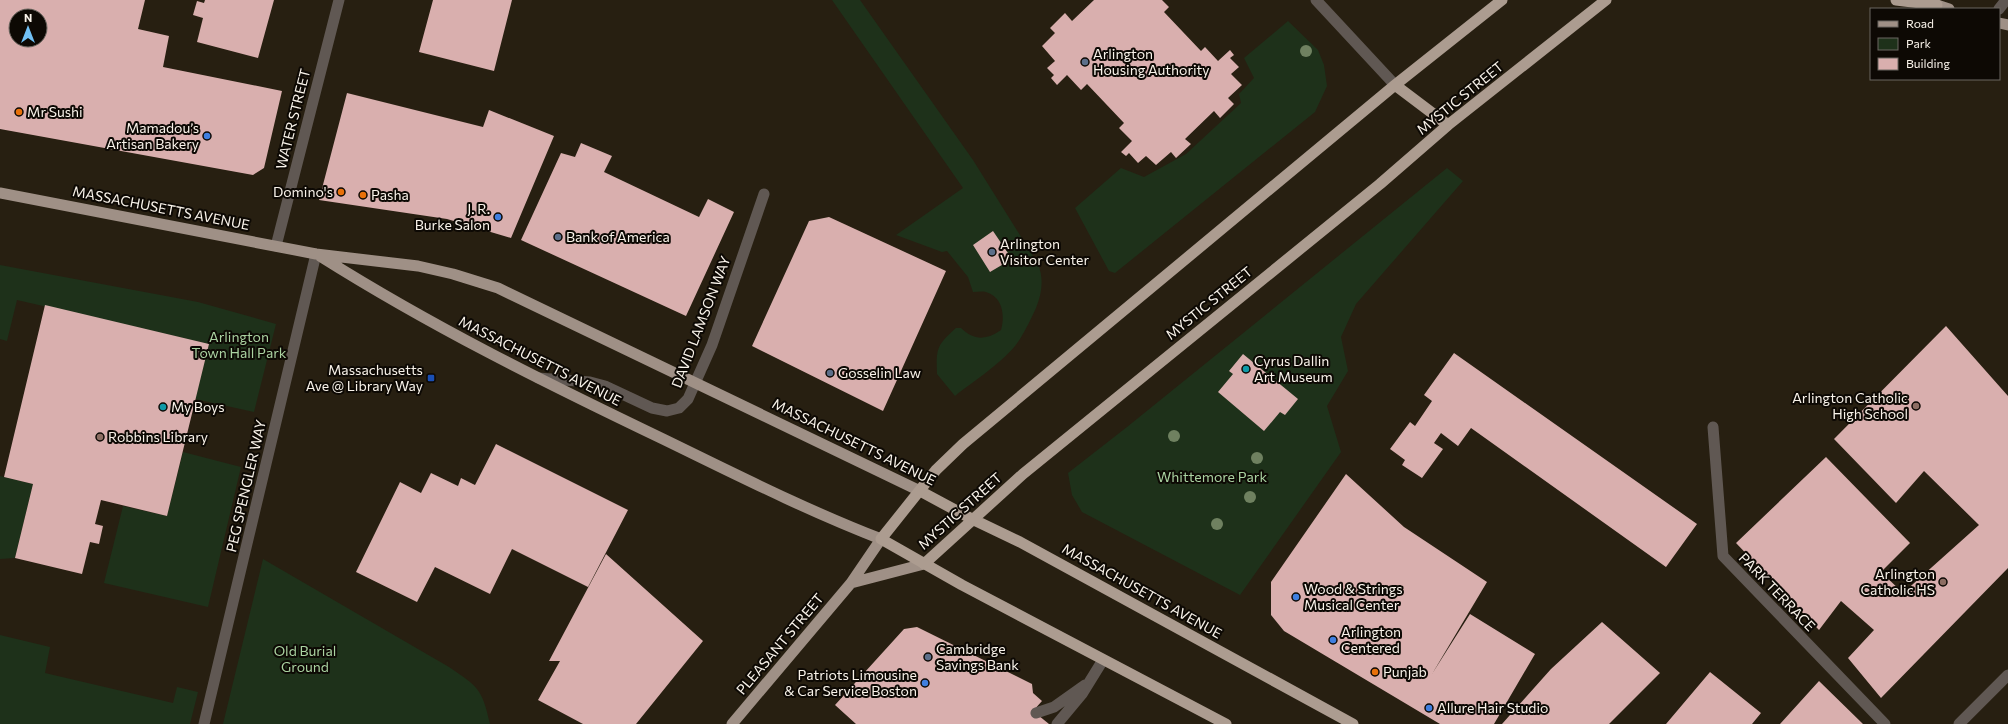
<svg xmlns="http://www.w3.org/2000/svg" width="2008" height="724" viewBox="0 0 2008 724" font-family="Commissioner,sans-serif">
  <rect width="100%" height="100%" fill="#271f11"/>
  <path fill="#1e311a" d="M832,0H860L973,160L1038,264C1044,279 1042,293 1036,308C1031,319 1026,329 1020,339C1007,360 975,380 955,396L937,374C936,348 937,345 956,328H961C974,341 987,340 1001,330C1005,316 1003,297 986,292C982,291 977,292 973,292L968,277L947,251L942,252L896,235L963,188Z
    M1288,21L1318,50L1324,65L1327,86L1315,112L1115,273L1109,271L1075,208L1121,168L1144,177L1186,154L1241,103L1239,94L1254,78L1244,58Z
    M1447,168L1463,181L1356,304L1341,337L1348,371L1327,406L1341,452L1240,595L1082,512L1072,495L1068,473L1127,427Z
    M0,265L198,302L276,324L254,412L195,399L209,344L17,300L7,341L0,339Z
    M183,452L241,467L208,607L104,583L123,506L167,516Z
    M0,476L33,484L15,558L0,559Z
    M263,559L449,667C478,687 482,688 490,724H223Z
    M0,635L50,647L45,673L173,703L177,687L198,692L190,724H0Z"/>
  <path fill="#d9afae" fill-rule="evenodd" d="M0,0H145L138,29L169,36L163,67L282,91L264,168L253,175L0,129ZM16,16H40V40H16Z
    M205,0H274L258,58L197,42L203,18L193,15L197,1L204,3Z
    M433,0H512L494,71L419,52Z
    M1094,0H1162L1169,7L1164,12L1201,51L1205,47L1218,61L1230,50L1234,55L1230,58L1239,67L1231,74L1242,85L1228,98L1234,104L1220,118L1214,111L1185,139L1191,144L1176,158L1171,152L1156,165L1146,156L1138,163L1129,153L1126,156L1121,152L1132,141L1119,128L1124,123L1087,84L1081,90L1067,75L1057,85L1051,78L1054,75L1047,68L1055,61L1042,46L1055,33L1050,28L1065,13L1072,21Z
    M347,93L483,127L489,110L554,136L511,238L447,219L319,200Z
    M581,143L612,156L604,172L699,217L708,199L734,212L686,316L521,240L561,153L575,157Z
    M829,217L946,271L883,411L752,346L809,221Z
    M993,231L1012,259L990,272L973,245Z
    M45,305L209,344L167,516L101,500L95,524L103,526L99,544L90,542L82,574L15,558L33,484L4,477Z
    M1946,326L2008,396V568L1881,698L1848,658L1874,630L1841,601L1819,630L1736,543L1826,457L1910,543L1881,572L1903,593L1979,525L1924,471L1896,503L1834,439Z
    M1454,353L1697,524L1666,567L1471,428L1458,446L1441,433L1434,443L1443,449L1422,478L1402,465L1405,460L1390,449L1410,422L1415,426L1432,401L1424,395Z
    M1243,354L1298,399L1285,415L1280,412L1264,431L1218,392L1233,374L1229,371Z
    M496,444L628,510L588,587L512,549L490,594L435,567L417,602L356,572L400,482L421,493L431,473L458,486L461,478L475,485Z
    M1346,474L1404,527L1487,582L1432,674L1470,614L1535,654L1494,724H1440L1284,631L1271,615V582Z
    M606,554L703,641L636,724H583L538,700L560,661H549Z
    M1602,622L1660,673L1609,724H1502L1551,669Z
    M917,627L1032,684L1033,693L1042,701L1033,711L1049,724H856L835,705L904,629Z
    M1710,672L1761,713L1752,724H1666Z
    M1819,681L1863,724H1780Z"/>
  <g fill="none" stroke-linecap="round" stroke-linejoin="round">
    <path stroke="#605853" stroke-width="11" d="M1036,713L1054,707L1085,685
      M1057,724L1082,694L1103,660"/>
    <path stroke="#605853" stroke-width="11" d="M1316,0L1395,85
      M1999,9L2006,0
      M276,246L339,0
      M538,378L590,382L605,386L652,408L667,411L679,408L688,399L712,345L764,194
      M1713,427L1723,556L1885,724
      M204,724L316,254
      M1959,724L2008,675"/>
    <path stroke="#9f9086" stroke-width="11" d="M1928,2L1949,9
      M1999,23L2008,25
      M0,193L316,254L418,266L453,274L498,288L920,491
      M320,256C431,326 544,382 663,439C735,474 806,510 881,539L851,583L732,724
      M851,583L924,564"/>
    <path stroke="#ac9c90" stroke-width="11" d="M1896,0L1937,5
      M1395,85L1448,125
      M920,491L972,519L1020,542L1353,724
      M924,564L1023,474L1380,184L1448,125L1606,0
      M1226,724L962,585L881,539L936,470L963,444L1395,85L1502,0"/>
  </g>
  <g fill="#6f8160">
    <circle cx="1306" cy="51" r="6"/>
    <circle cx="1174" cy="436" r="6"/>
    <circle cx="1257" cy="458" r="6"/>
    <circle cx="1250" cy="497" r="6"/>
    <circle cx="1217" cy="524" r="6"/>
  </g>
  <g fill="#5c6f8a" stroke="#0d0904" stroke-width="1.5">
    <circle cx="1085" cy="62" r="4"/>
    <circle cx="558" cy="237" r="4"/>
    <circle cx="992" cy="252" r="4"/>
    <circle cx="830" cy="373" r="4"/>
    <circle cx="928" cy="657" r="4"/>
  </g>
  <g fill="#e8710a" stroke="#0d0904" stroke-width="1.5">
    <circle cx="19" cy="112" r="4"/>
    <circle cx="341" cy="192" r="4"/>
    <circle cx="363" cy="195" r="4"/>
    <circle cx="1375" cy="672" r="4"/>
  </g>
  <g fill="#3f7fe0" stroke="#0d0904" stroke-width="1.5">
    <circle cx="207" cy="136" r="4"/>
    <circle cx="498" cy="217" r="4"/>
    <circle cx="1296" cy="597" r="4"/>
    <circle cx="1333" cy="640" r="4"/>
    <circle cx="925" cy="683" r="4"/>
    <circle cx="1429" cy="708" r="4"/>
  </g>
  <g fill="#0f9aa8" stroke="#0d0904" stroke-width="1.5">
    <circle cx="1246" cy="369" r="4"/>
    <circle cx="163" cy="407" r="4"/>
  </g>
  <rect fill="#1a4fb4" stroke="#0d0904" stroke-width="1.5" x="427" y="374" width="8" height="8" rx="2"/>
  <g fill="#8d6e63" stroke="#0d0904" stroke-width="1.5">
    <circle cx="1916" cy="406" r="4"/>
    <circle cx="100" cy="437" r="4"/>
    <circle cx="1943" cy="582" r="4"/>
  </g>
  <g text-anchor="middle" stroke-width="4" stroke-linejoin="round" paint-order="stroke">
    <g font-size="14" fill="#f9f3ea" stroke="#0d0904" text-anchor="start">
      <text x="1093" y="59">Arlington<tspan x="1093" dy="16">Housing Authority</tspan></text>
      <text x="27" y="117">Mr Sushi</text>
      <text x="199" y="133" text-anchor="end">Mamadou’s<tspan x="199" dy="16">Artisan Bakery</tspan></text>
      <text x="333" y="197" text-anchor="end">Domino's</text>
      <text x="371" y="200">Pasha</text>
      <text x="490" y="214" text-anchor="end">J. R.<tspan x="490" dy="16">Burke Salon</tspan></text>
      <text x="566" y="242">Bank of America</text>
      <text x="1000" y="249">Arlington<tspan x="1000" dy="16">Visitor Center</tspan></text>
      <text x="1254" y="366">Cyrus Dallin<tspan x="1254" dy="16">Art Museum</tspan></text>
      <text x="423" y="375" text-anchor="end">Massachusetts<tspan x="423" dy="16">Ave @ Library Way</tspan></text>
      <text x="838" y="378">Gosselin Law</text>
      <text x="1908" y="403" text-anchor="end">Arlington Catholic<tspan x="1908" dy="16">High School</tspan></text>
      <text x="171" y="412">My Boys</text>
      <text x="108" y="442">Robbins Library</text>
      <text x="1935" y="579" text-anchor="end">Arlington<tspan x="1935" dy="16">Catholic HS</tspan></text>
      <text x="1304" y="594">Wood &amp; Strings<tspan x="1304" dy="16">Musical Center</tspan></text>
      <text x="1341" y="637">Arlington<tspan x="1341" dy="16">Centered</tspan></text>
      <text x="936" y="654">Cambridge<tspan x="936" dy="16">Savings Bank</tspan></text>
      <text x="1383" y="677">Punjab</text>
      <text x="917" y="680" text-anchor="end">Patriots Limousine<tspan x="917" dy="16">&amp; Car Service Boston</tspan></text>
      <text x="1437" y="713">Allure Hair Studio</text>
    </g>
    <g font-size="14" fill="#f9f3ea" stroke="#0d0904">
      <text transform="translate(1460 98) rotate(-39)" y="5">MYSTIC STREET</text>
      <text transform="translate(293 119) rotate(-76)" y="5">WATER STREET</text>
      <text transform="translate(161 208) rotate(11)" y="5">MASSACHUSETTS AVENUE</text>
      <text transform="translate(1209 303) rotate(-39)" y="5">MYSTIC STREET</text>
      <text transform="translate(701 322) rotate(-69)" y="5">DAVID LAMSON WAY</text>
      <text transform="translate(540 361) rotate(27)" y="5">MASSACHUSETTS AVENUE</text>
      <text transform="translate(854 442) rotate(26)" y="5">MASSACHUSETTS AVENUE</text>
      <text transform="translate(246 486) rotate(-77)" y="5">PEG SPENGLER WAY</text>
      <text transform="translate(960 511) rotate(-42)" y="5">MYSTIC STREET</text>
      <text transform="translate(1142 591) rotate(29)" y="5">MASSACHUSETTS AVENUE</text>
      <text transform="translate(1777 592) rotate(46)" y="5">PARK TERRACE</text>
      <text transform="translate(780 644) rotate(-50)" y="5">PLEASANT STREET</text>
    </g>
    <g font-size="14" fill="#aad2a1" stroke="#0d0904">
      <text x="239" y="342">Arlington<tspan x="239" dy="16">Town Hall Park</tspan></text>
      <text x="1212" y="482">Whittemore Park</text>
      <text x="305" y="656">Old Burial<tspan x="305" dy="16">Ground</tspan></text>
    </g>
  </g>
  <rect x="1870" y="8" width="130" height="72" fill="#0d0904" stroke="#6b6760"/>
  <rect x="1878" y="21" width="20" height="6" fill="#9f9086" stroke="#6b6760"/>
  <text x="1906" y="28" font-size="12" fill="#f9f3ea">Road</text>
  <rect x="1878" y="38" width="20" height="12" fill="#1e311a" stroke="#6b6760"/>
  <text x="1906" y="48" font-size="12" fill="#f9f3ea">Park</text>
  <rect x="1878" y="58" width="20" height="12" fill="#d9afae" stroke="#6b6760"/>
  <text x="1906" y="68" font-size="12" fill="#f9f3ea">Building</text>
  <g transform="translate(28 28)"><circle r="19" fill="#0d0904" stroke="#6b6760"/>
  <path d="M0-3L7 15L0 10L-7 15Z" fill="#71c1f5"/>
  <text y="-6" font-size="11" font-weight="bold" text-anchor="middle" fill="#f9f3ea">N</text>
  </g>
</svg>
